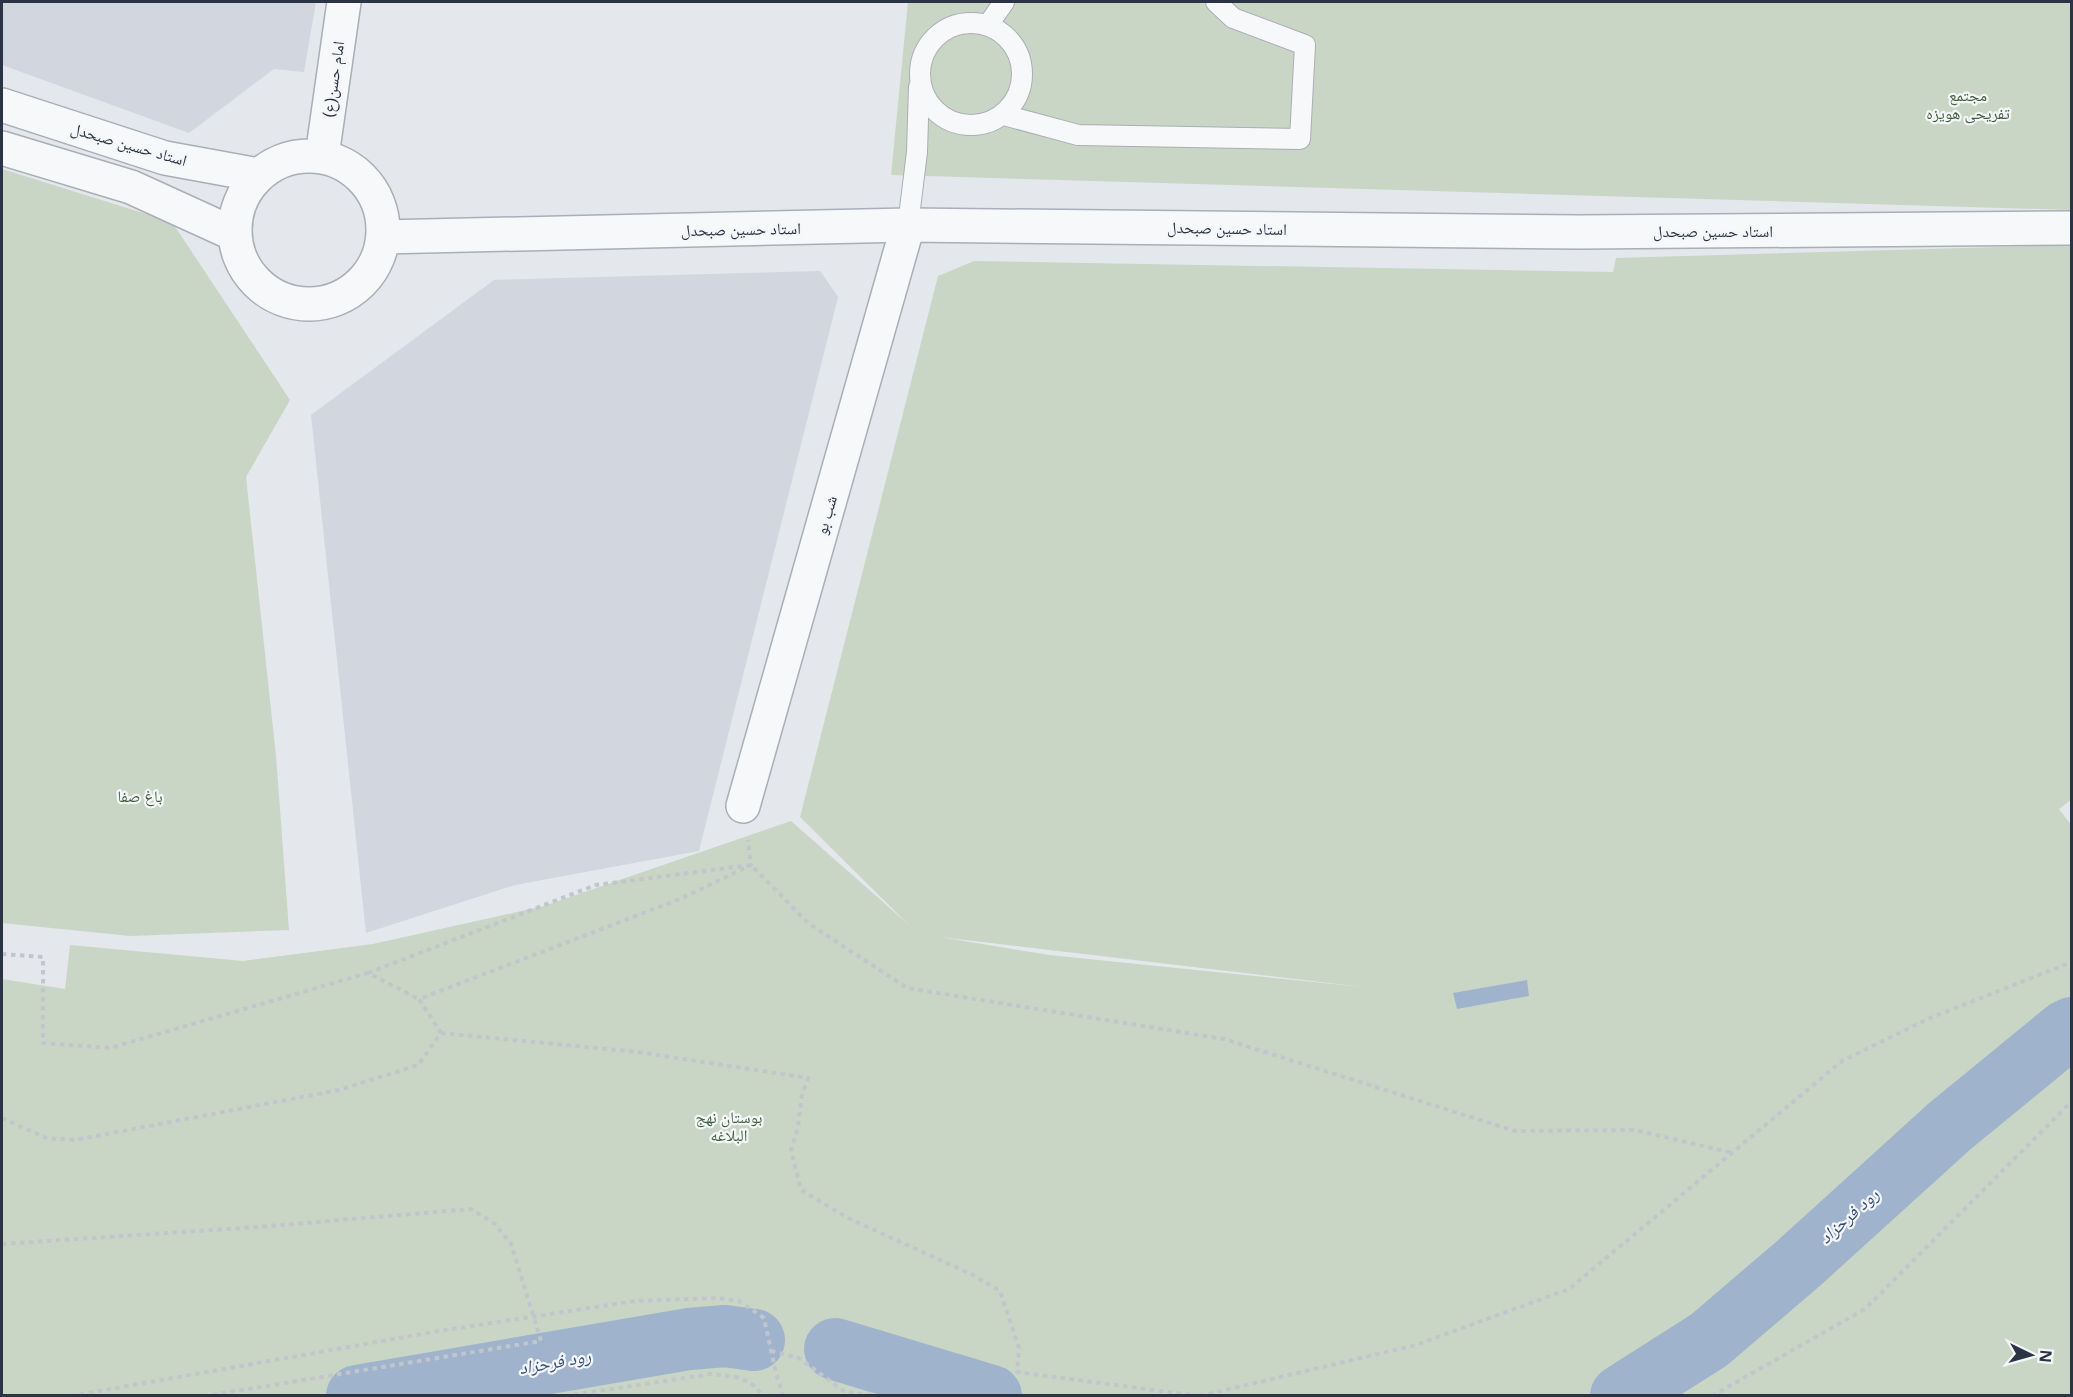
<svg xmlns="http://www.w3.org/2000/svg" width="2073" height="1397" viewBox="0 0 2073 1397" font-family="'Noto Sans','Noto Naskh Arabic',sans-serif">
  <rect width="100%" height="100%" fill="#e4e7ec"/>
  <path fill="#d2d6de" d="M2,2H316L304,72L274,69L189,133L2,65Z
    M820,271L838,297L699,851L515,885L366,933L311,415L494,280Z"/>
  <path fill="#c9d6c5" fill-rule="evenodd" d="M908,2H2071V210L891,175Z
    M2,169L172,222L290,400L246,477L276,756L289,930L130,936L2,923Z
    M2071,245L2072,799L2059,809L2072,826L2071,1395H2V979L65,989L70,945L243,961L373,944L544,906L791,821L908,924L800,817L938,276L974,261L1613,272L1616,258ZM940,937L1371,988H1372L1049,955Z"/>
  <path fill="#9fb4cc" d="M1527,980L1529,996L1457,1009L1453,993Z"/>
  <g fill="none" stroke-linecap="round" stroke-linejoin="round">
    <path stroke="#9fb4cc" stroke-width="62" d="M835,1349L991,1396
      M357,1396L689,1339L725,1336L754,1340
      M1621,1396L1709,1340L1799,1263L1950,1126L2066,1031L2072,1028"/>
    <g stroke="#a9aeb7" stroke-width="22">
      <path id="service" d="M920 74a51 51 0 1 1 102 0a51 51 0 1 1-102 0Z
        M988,25L1004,2
        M1004,115L1078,135L1300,139L1305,45L1233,18L1216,2
        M908,225L917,152L919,87"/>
    </g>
    <g stroke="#a9aeb7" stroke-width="36">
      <path id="minor" d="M743,806L908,225"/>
    </g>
    <g stroke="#a9aeb7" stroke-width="36">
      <path id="tertiary" d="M2,105L165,158L258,175
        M2,148L131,187L234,234
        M235 230a74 74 0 1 1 148 0a74 74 0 1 1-148 0Z
        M322,156L344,2
        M383,237L908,225L1580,232L2072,228"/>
    </g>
    <path stroke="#c2c5cb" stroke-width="4" stroke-dasharray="4.5 4.5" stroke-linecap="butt" d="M2,954L43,957V1043L110,1048L368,973L419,999
      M368,973L596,885L751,865L808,923L907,988L1224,1039L1515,1131L1635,1130L1733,1153
      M441,1033L638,1052L808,1078L802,1095L798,1127L791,1150L801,1190L848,1218L971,1274L1000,1291L1019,1348L1017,1372L1199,1396
      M2,1118L46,1138L75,1140L339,1090L418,1065L441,1033L419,999L680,899L751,865L748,840
      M2,1244L257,1227L471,1209L495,1224L511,1244L541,1341L206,1396
      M771,1351L799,1358L845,1392L877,1396
      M71,1396L439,1331L635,1301L717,1298L739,1301L764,1318L775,1369L783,1396
      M565,1396L711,1374C731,1376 751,1376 762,1396
      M1200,1396L1416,1345L1569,1289L1842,1061L1930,1018L2072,962
      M1712,1396L1865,1309L2072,1101"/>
    <use href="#service" stroke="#f7f8fa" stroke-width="20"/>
    <use href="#minor" stroke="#f7f8fa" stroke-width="33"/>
    <use href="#tertiary" stroke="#f7f8fa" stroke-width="33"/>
  </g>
  <g text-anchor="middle" stroke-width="4.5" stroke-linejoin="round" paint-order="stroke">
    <g font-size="16" fill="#2b3445" stroke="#f4f6f9">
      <text transform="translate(333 79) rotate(-82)" y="6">امام حسن(ع)</text>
      <text transform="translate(129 144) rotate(16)" y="6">استاد حسین صبحدل</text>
      <text transform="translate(1227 228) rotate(1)" y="6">استاد حسین صبحدل</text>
      <text transform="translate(741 229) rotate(-1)" y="6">استاد حسین صبحدل</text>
      <text x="1713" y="237">استاد حسین صبحدل</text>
      <text transform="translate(826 515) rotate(-74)" y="6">شب بو</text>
    </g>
    <g font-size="16" fill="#3f6138" stroke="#f4f6f9">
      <text x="1968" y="101">مجتمع<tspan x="1968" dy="18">تفریحی هویزه</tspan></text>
      <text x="140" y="802">باغ صفا</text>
      <text x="729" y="1123">بوستان نهج<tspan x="729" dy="18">البلاغه</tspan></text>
    </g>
    <g font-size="18" font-style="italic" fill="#34527a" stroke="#f4f6f9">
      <text transform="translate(1849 1216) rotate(-42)" y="6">رود فرحزاد</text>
      <text transform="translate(555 1362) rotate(-10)" y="6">رود فرحزاد</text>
    </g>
  </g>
  <rect width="2073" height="1397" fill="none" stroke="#2b3445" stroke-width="6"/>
  <g transform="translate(2031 1355) rotate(95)" stroke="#f4f6f9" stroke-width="4.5" paint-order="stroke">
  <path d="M0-4.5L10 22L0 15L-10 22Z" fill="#2b3445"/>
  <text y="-9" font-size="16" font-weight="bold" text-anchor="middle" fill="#2b3445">N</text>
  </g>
</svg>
